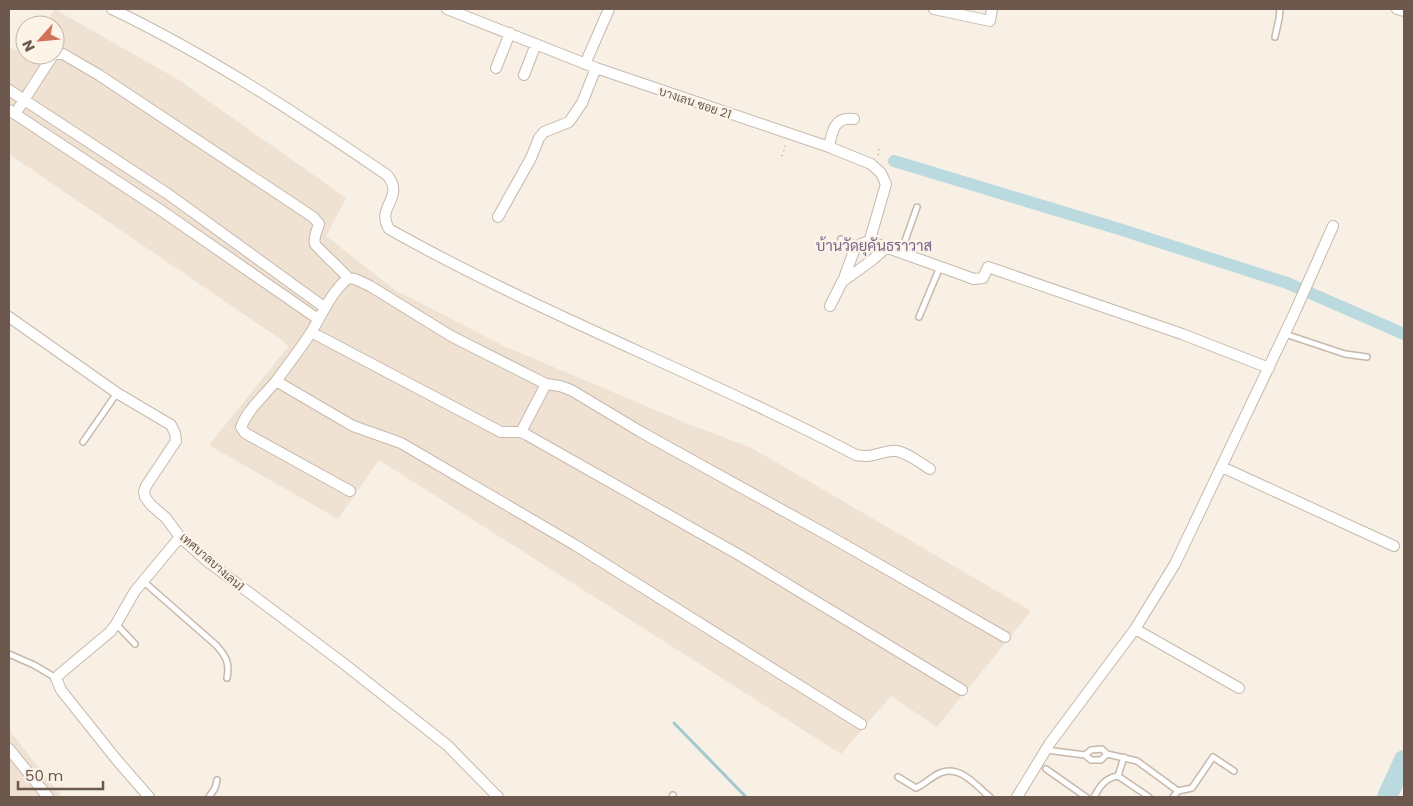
<svg xmlns="http://www.w3.org/2000/svg" width="1413" height="806" viewBox="0 0 1413 806" font-family="Poppins,Sarabun,sans-serif">
  <rect width="100%" height="100%" fill="#f8f0e4"/>
  <path fill="#efe2d3" d="M54,9L179,80L346,198L326,236L395,290L506,347L693,426L750,447L1031,611L937,727L891,696L841,754L379,460L338,519L209,445L288,347L283,341L9,154V47L37,61L41,55H55V25H46Z
    M9,730L62,797H9Z"/>
  <g fill="none" stroke-linecap="round" stroke-linejoin="round">
    <path stroke="#a3c9cf" stroke-width="3" d="M674,723L746,797"/>
    <path stroke="#bbdadf" stroke-width="12" d="M894,161L1119,229L1287,283L1404,334"/>
    <path stroke="#bbdadf" stroke-width="20" d="M1387,797L1404,760"/>
    <g stroke="#c7b8ac" stroke-width="8">
      <path id="service" d="M1275,37L1279,19L1280,9
        M841,239L857,245
        M901,252L917,207
        M919,317L940,267
        M1285,334L1345,354L1367,357
        M83,442L117,393
        M143,581L216,645C226,656 230,663 227,678
        M116,624L135,644
        M9,654L34,665L56,678
        M1046,750L1085,755L1091,760H1101L1107,754L1102,749L1091,750L1085,755
        M1107,754L1137,761L1178,791L1173,797
        M1046,769L1086,797
        M1118,776L1124,757
        M898,777L916,788C925,784 931,777 940,773C960,764 976,786 990,797
        M1178,791L1192,788L1213,757L1234,771
        M209,797L215,788L217,780
        M672,797L673,795
        M1094,797C1100,786 1105,778 1118,776L1149,797"/>
    </g>
    <g stroke="#c7b8ac" stroke-width="12">
      <path id="minor" d="M112,9C208,55 299,115 387,175C406,198 375,206 389,229C540,314 703,375 856,455C875,458 875,453 891,451C903,449 920,463 930,469
        M447,9L596,68L829,147L871,164L881,173L886,184L871,236L872,240L874,243L974,279L983,278L988,267L1182,334L1269,368
        M934,9L990,21L992,9
        M1397,9L1404,11
        M55,54H63L99,75L313,217L319,224C317,230 313,238 315,244C316,247 343,271 348,278
        M585,64L609,9
        M496,68L510,33
        M524,75L536,44
        M9,90L168,194L324,307
        M9,110L159,209L318,319
        M15,114L53,55
        M829,147C832,132 834,116 854,119
        M498,217L531,158L539,138L544,132L569,122L582,103L596,68
        M843,281L855,248L861,244L872,240
        M830,306L842,282L871,261L887,247
        M9,317L117,393L171,425L175,433L176,441L146,486L144,492L145,497L151,505L166,518L180,537L207,561L343,663L447,745L498,797
        M311,332L501,432H521L527,435L741,556L962,690
        M276,381L353,426L401,443L575,545L861,724
        M521,432L546,384L560,386L571,390L641,432L831,537L1005,637
        M1222,467L1394,546
        M350,491L245,433L241,427C248,409 264,396 276,381C288,365 301,348 312,331C323,312 331,293 348,278L355,279L370,286L451,336L546,384
        M1135,629L1239,688
        M9,749L48,797
        M149,797L116,759L61,690L56,678L61,673L110,632L116,624L135,591L180,537
        M1017,797L1050,743L1135,629L1175,564L1294,314L1333,226"/>
    </g>
    <path stroke="#ceb3a3" stroke-width="2" stroke-dasharray="1 4" stroke-linecap="butt" d="M878,155L879,149
      M782,156L786,144"/>
    <use href="#service" stroke="#fff" stroke-width="5"/>
    <use href="#minor" stroke="#fff" stroke-width="10"/>
  </g>
  <g text-anchor="middle" stroke-width="4.5" stroke-linejoin="round" paint-order="stroke">
    <g font-size="12" fill="#6d584d" stroke="#fcf4e9">
      <text transform="translate(695 103) rotate(19)" y="4">บางเลน ซอย 21</text>
      <text transform="translate(212 562) rotate(41)" y="4">เทศบาลบางเลน1</text>
    </g>
    <g font-size="15" fill="#7c6589" stroke="#fcf4e9">
      <text x="874" y="251">บ้านวัดยุคันธราวาส</text>
    </g>
  </g>
  <rect width="1413" height="806" fill="none" stroke="#6d584d" stroke-width="20"/>
  <g transform="translate(40 40) rotate(243)"><circle r="24" fill="#fcf4e9" stroke="#c3b6ab"/>
  <path d="M0-4L9 19L0 12L-9 19Z" fill="#d27359"/>
  <text y="-8" font-size="14" font-weight="bold" text-anchor="middle" fill="#6d584d">N</text>
  </g>
  <path d="M18 781v8h85v-8" fill="none" stroke="#6d584d" stroke-width="2.5"/>
  <text x="25" y="781" font-size="15" fill="#6d584d" stroke="#fcf4e9" stroke-width="4" paint-order="stroke">50 m</text>
</svg>
